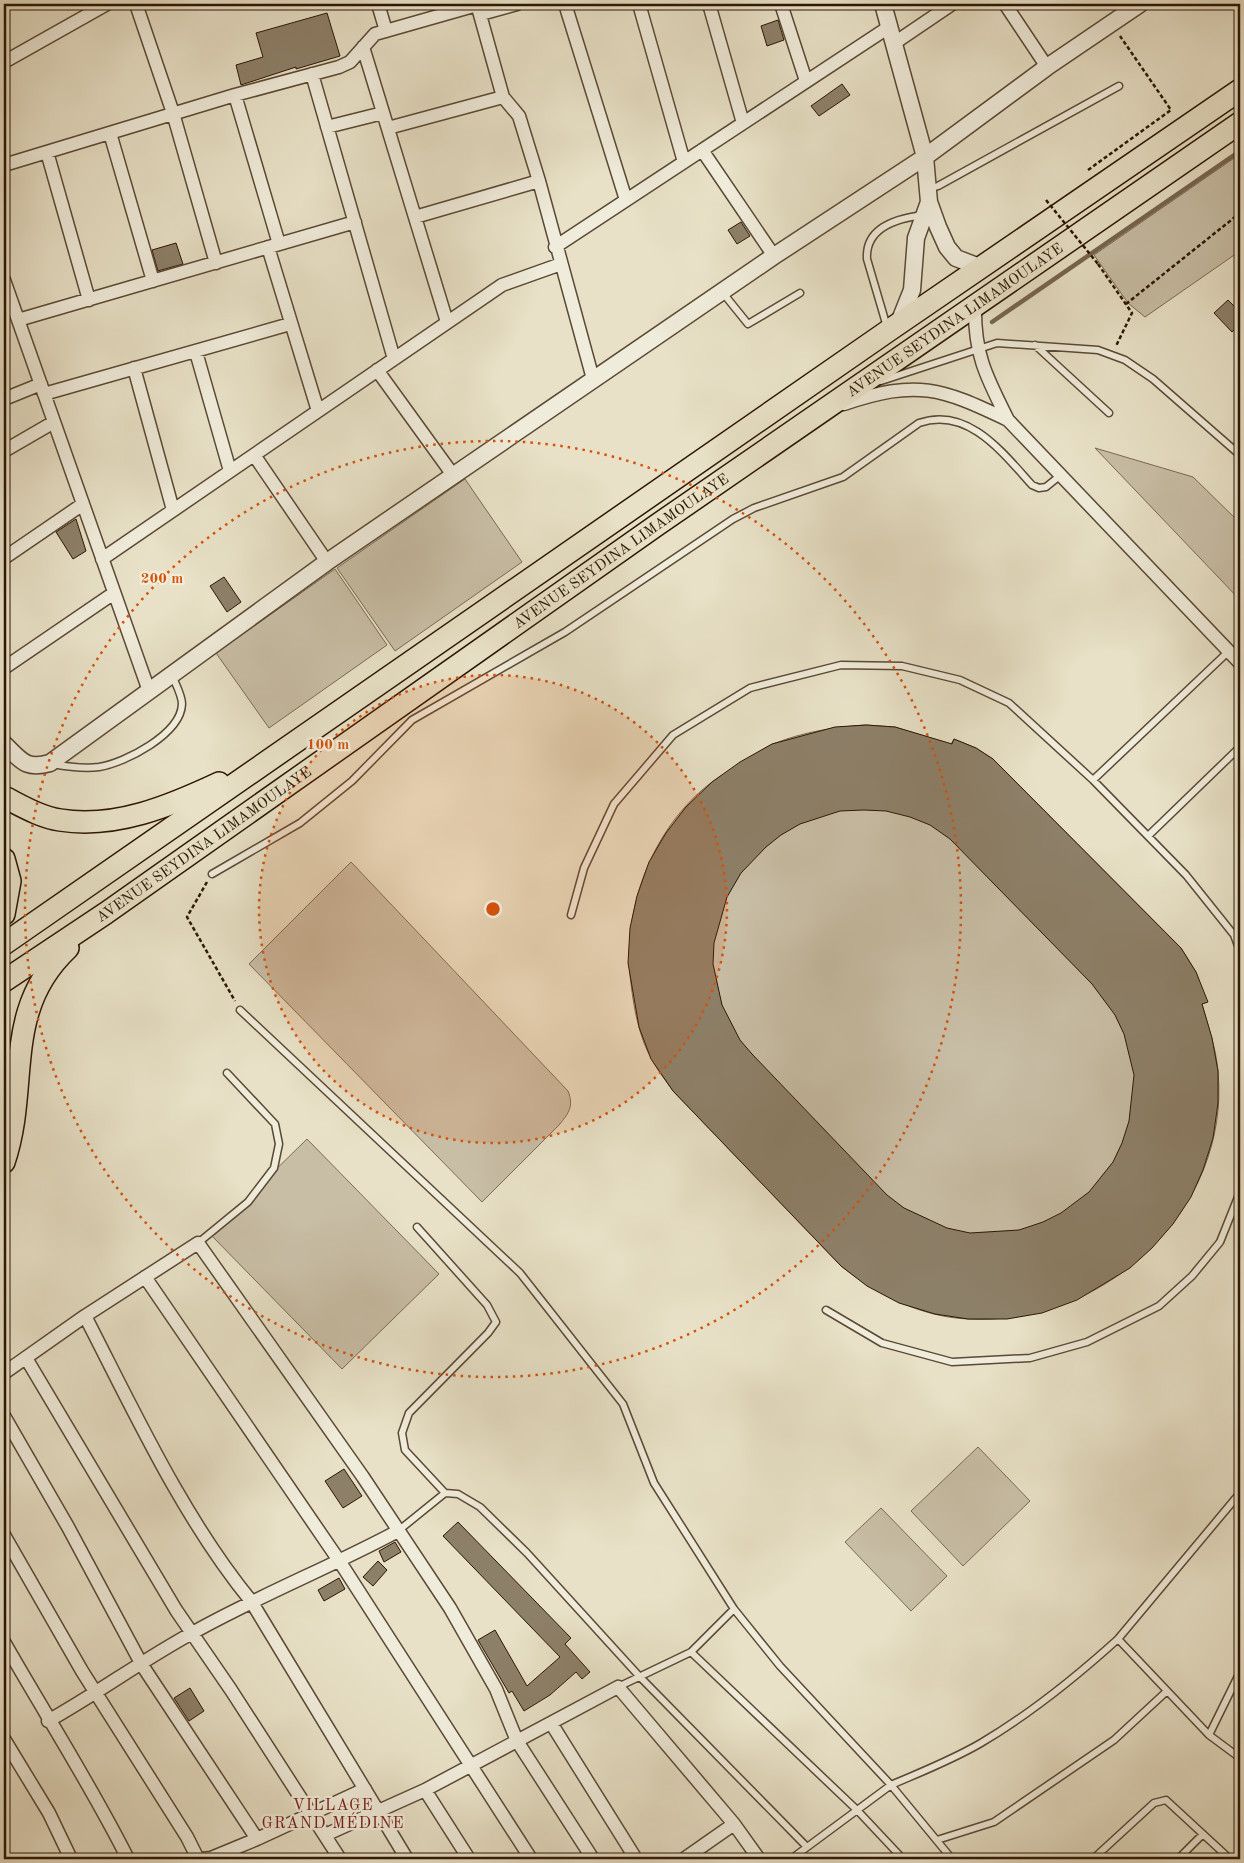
<svg xmlns="http://www.w3.org/2000/svg" width="1244" height="1863" viewBox="0 0 1244 1863" font-family="'Old Standard TT',serif">
  <rect width="100%" height="100%" fill="#e8e1c7"/>
  <filter id="stains"><feTurbulence type="fractalNoise" baseFrequency=".004" numOctaves="4"/><feColorMatrix values="0 0 0 0 .2 0 0 0 0 .09 0 0 0 0 .02 0 0 0 .5 -.17"/></filter>
  <radialGradient id="worn" r=".72"><stop offset=".6" stop-color="#630" stop-opacity="0"/><stop offset="1" stop-color="#630" stop-opacity=".3"/></radialGradient>
  <path fill="#c8bea6" stroke="#7a6a55" d="M1240,154V251L1145,317L1128,303L1094,255Z
    M1095,448L1193,477L1240,523V600Z
    M465,479L522,562L395,651L337,568Z
    M335,569L387,645L269,728L216,653Z
    M866,725L895,727L951,744L954,739L976,748L993,759L1181,948L1196,972L1207,1002L1202,1004C1208,1026 1216,1048 1218,1071C1231,1210 1104,1327 968,1319C921,1317 878,1295 841,1266L673,1091C666,1081 658,1071 652,1060C639,1037 634,1009 631,984C621,910 652,827 712,782C721,775 732,770 741,764C751,757 762,749 773,744C803,732 834,727 866,725Z
    M351,862L568,1091C574,1106 569,1113 559,1125L482,1202L249,964Z
    M307,1139L439,1274L342,1369L210,1234Z
    M978,1447L1030,1501L963,1566L911,1511Z
    M881,1508L947,1576L911,1611L845,1542Z"/>
  <g fill="none" stroke-linecap="round" stroke-linejoin="round">
    <path stroke="#766651" stroke-width="4.5" d="M992,322L1240,151"/>
  </g>
  <path fill="#8d8069" stroke="#2b1604" fill-rule="evenodd" d="M327,13L340,56L296,69V67L241,85L236,65L263,57L256,33Z
    M778,20L784,40L767,46L761,26Z
    M842,84L850,95L819,116L811,106Z
    M741,222L750,236L737,244L728,230Z
    M176,243L183,264L158,271L152,250Z
    M1228,300L1240,312V324L1232,332L1214,313Z
    M76,519L86,551L73,559L56,532Z
    M224,577L241,602L227,612L210,586Z
    M866,725L895,727L952,744L954,739L976,748L993,759L1181,948L1196,972L1208,1002L1202,1004L1212,1038L1218,1071V1103L1213,1138L1203,1170L1191,1197L1173,1224L1152,1248L1130,1268L1077,1300L1042,1313L1007,1319H968L935,1314L899,1303L867,1286L841,1266L673,1091L651,1059L639,1027L628,963L630,928L637,896L649,862L666,833L686,807L712,782L740,762L772,744L835,727ZM864,810L886,811L910,817L930,825L950,839L1092,984L1115,1015L1124,1034L1134,1075L1129,1121L1122,1143L1113,1162L1089,1192L1061,1213L1043,1222L1019,1230L970,1233L947,1228L904,1208L887,1195L752,1054L740,1040L722,1005L713,964L714,943L727,897L741,873L766,847L781,835L800,824L840,811Z
    M344,1469L362,1496L343,1508L325,1481Z
    M458,1522L571,1638L565,1644L590,1672L582,1679L576,1672L550,1695L524,1711L512,1691L509,1693L478,1640L495,1630L527,1686L560,1657L443,1536Z
    M395,1542L401,1552L384,1562L379,1551Z
    M378,1561L387,1570L373,1586L363,1577Z
    M339,1578L345,1589L324,1601L318,1590Z
    M190,1688L204,1711L189,1721L174,1698Z"/>
  <g fill="none" stroke-linecap="round" stroke-linejoin="round">
    <g stroke="#5a4935" stroke-width="9">
      <path id="service" d="M929,189L938,186L1119,86
        M723,293L748,324L800,293
        M887,327L867,259C865,227 898,218 924,215
        M1035,345L1109,413
        M881,381L997,343L1098,350L1125,360L1153,379L1240,455
        M53,764C69,767 83,769 99,767C125,763 181,734 182,704C182,695 175,683 172,675
        M1093,780L1229,651
        M1148,836L1240,747
        M212,874L300,823L352,781L412,720L565,632L733,519L754,508L843,477L919,423C968,406 1003,453 1032,485L1039,488L1046,487L1062,474
        M571,915L584,868L614,804L673,735L750,688L841,665L902,666L960,680L1009,703L1093,780L1186,875L1234,935L1240,951
        M240,1010L520,1273L623,1404L654,1483L734,1609
        M417,1227L487,1305L496,1322L488,1333L409,1413L402,1433L405,1450L445,1493
        M198,1243L248,1202L274,1168L279,1144L275,1124L227,1073
        M826,1310L882,1343L952,1362L1030,1358L1087,1342L1159,1306L1192,1276L1220,1242L1240,1192
        M398,1531L445,1493L458,1494L480,1507L527,1553L640,1677L807,1847
        M1118,1639L1240,1493
        M691,1652L857,1810L903,1859
        M618,1687L691,1652L734,1609L780,1666L891,1785C921,1772 952,1760 981,1743C1030,1714 1076,1677 1118,1639L1209,1735L1240,1758
        M1209,1735L1240,1672
        M937,1840L994,1822L1114,1740L1167,1691
        M791,1859L891,1785L952,1859
        M1093,1859L1154,1803L1166,1800L1230,1859
        M1178,1859L1203,1834"/>
    </g>
    <g stroke="#5a4935" stroke-width="15">
      <path id="minor" d="M136,4L173,113L216,263
        M378,4L386,31
        M477,4L503,97L519,116L539,181L593,379
        M565,4L626,200
        M639,4L684,162
        M709,4L743,123
        M781,4L806,81
        M1005,4L1047,67
        M481,14L517,4
        M893,44L952,4
        M363,47L447,322
        M4,62L107,4
        M312,74L394,359
        M235,95L279,244
        M327,127L383,113
        M388,128L503,97
        M110,133L153,281
        M702,150L774,256
        M47,152L89,300
        M4,165L235,95L339,67L350,62L375,34L477,5
        M415,217L539,181
        M268,247L318,411
        M555,247L889,27
        M4,280L149,691
        M975,306C974,355 987,378 1008,420L1240,663
        M18,320L355,222
        M196,352L230,471
        M134,368L173,510
        M377,370L453,475
        M44,394L290,324
        M4,399L41,384
        M844,404C917,379 941,388 1008,420
        M4,451L54,422
        M254,455L327,562
        M4,558L83,504
        M102,559L502,285L561,264
        M4,668L114,593
        M145,1277L340,1562L531,1859
        M85,1316C134,1411 183,1518 251,1601L407,1859
        M26,1358L176,1610L231,1690L340,1859
        M4,1373L85,1316L198,1243L363,1477L450,1608L496,1689L517,1741L593,1859
        M4,1416L68,1527L142,1665L257,1839
        M4,1535L82,1671L187,1837L198,1859
        M4,1642C45,1714 91,1785 128,1859
        M48,1721C98,1693 144,1659 194,1632C260,1595 331,1567 398,1531
        M551,1723L636,1859
        M4,1739L49,1813L71,1859
        M425,1790L469,1859
        M325,1835L425,1790L618,1687L734,1824L759,1859
        M4,1857L5,1859
        M201,1859L211,1858L257,1839L365,1789
        M684,1859L734,1824"/>
    </g>
    <g stroke="#5a4935" stroke-width="19">
      <path id="tertiary" d="M883,4L925,157L929,202L938,227L947,247L956,258L982,268
        M898,325L912,290L916,238L929,202
        M4,744C21,760 25,770 50,763L327,562L774,256L925,157L1047,67L1140,4"/>
    </g>
    <g stroke="#2b1604" stroke-width="24">
      <g id="trunk">
        <path d="M4,797C22,806 40,817 60,820C115,829 170,806 219,783"/>
        <path d="M4,859L10,881L4,914"/>
        <path d="M4,944L888,331L1240,90"/>
        <path id="s1" d="M4,981L106,913L657,525L1240,123"/>
        <path d="M4,1162C30,1086 1,1011 68,948"/>
      </g>
    </g>
    <path stroke="#2b1604" stroke-width="2.5" stroke-dasharray="4 2.5" stroke-linecap="butt" d="M1088,170L1171,110L1120,36
      M1098,264L1132,313L1116,346
      M1126,304L1240,213
      M207,882L187,917L235,1001"/>
    <use href="#service" stroke="#f0ecdb" stroke-width="6"/>
    <use href="#minor" stroke="#f0ecdb" stroke-width="12"/>
    <use href="#tertiary" stroke="#f0ecdb" stroke-width="16"/>
    <use href="#trunk" stroke="#e8e1c7" stroke-width="21"/>
    <path stroke="#2b1604" stroke-width="2.5" stroke-dasharray="4 2.5" stroke-linecap="butt" d="M1046,200L1098,264"/>
  </g>
  <circle cx="493" cy="909" r="234" fill="#d5520b" fill-opacity=".12"/>
  <g fill="none" stroke="#d5520b" stroke-width="2.5" stroke-dasharray="2.5 5">
    <circle cx="493" cy="909" r="234"/>
    <circle cx="493" cy="909" r="468"/>
  </g>
  <g text-anchor="middle" stroke-width="4.5" stroke-linejoin="round" paint-order="stroke">
    <g font-size="15" fill="#2b1604" stroke="#f0ecdb">
      <text dy="5" stroke="none"><textPath href="#s1" startOffset="1158">AVENUE SEYDINA LIMAMOULAYE</textPath></text>
      <text dy="5" stroke="none"><textPath href="#s1" startOffset="752">AVENUE SEYDINA LIMAMOULAYE</textPath></text>
      <text dy="5" stroke="none"><textPath href="#s1" startOffset="242">AVENUE SEYDINA LIMAMOULAYE</textPath></text>
    </g>
    <g font-size="16" letter-spacing="1" fill="#7a1f14" stroke="#f0ecdb">
      <text x="333" y="1810">VILLAGE<tspan x="333" dy="18">GRAND MÉDINE</tspan></text>
    </g>
  </g>
  <circle cx="493" cy="909" r="8" fill="#d5520b" stroke="#f0ecdb" stroke-width="2.5"/>
  <g font-size="15" text-anchor="middle" font-weight="bold" fill="#d5520b" stroke="#f0ecdb" stroke-width="4.5" stroke-linejoin="round" paint-order="stroke">
    <text x="162" y="583">200 m</text>
    <text x="328" y="749">100 m</text>
  </g>
  <rect width="1244" height="1863" fill="none" stroke="#e8e1c7" stroke-width="20"/>
  <rect x="5" y="5" width="1234" height="1853" fill="none" stroke="#2b1604" stroke-width="2.5"/>
  <rect x="10" y="10" width="1224" height="1843" fill="none" stroke="#2b1604"/>
  <rect width="100%" height="100%" filter="url(#stains)"/>
  <rect width="100%" height="100%" fill="url(#worn)"/>
</svg>
